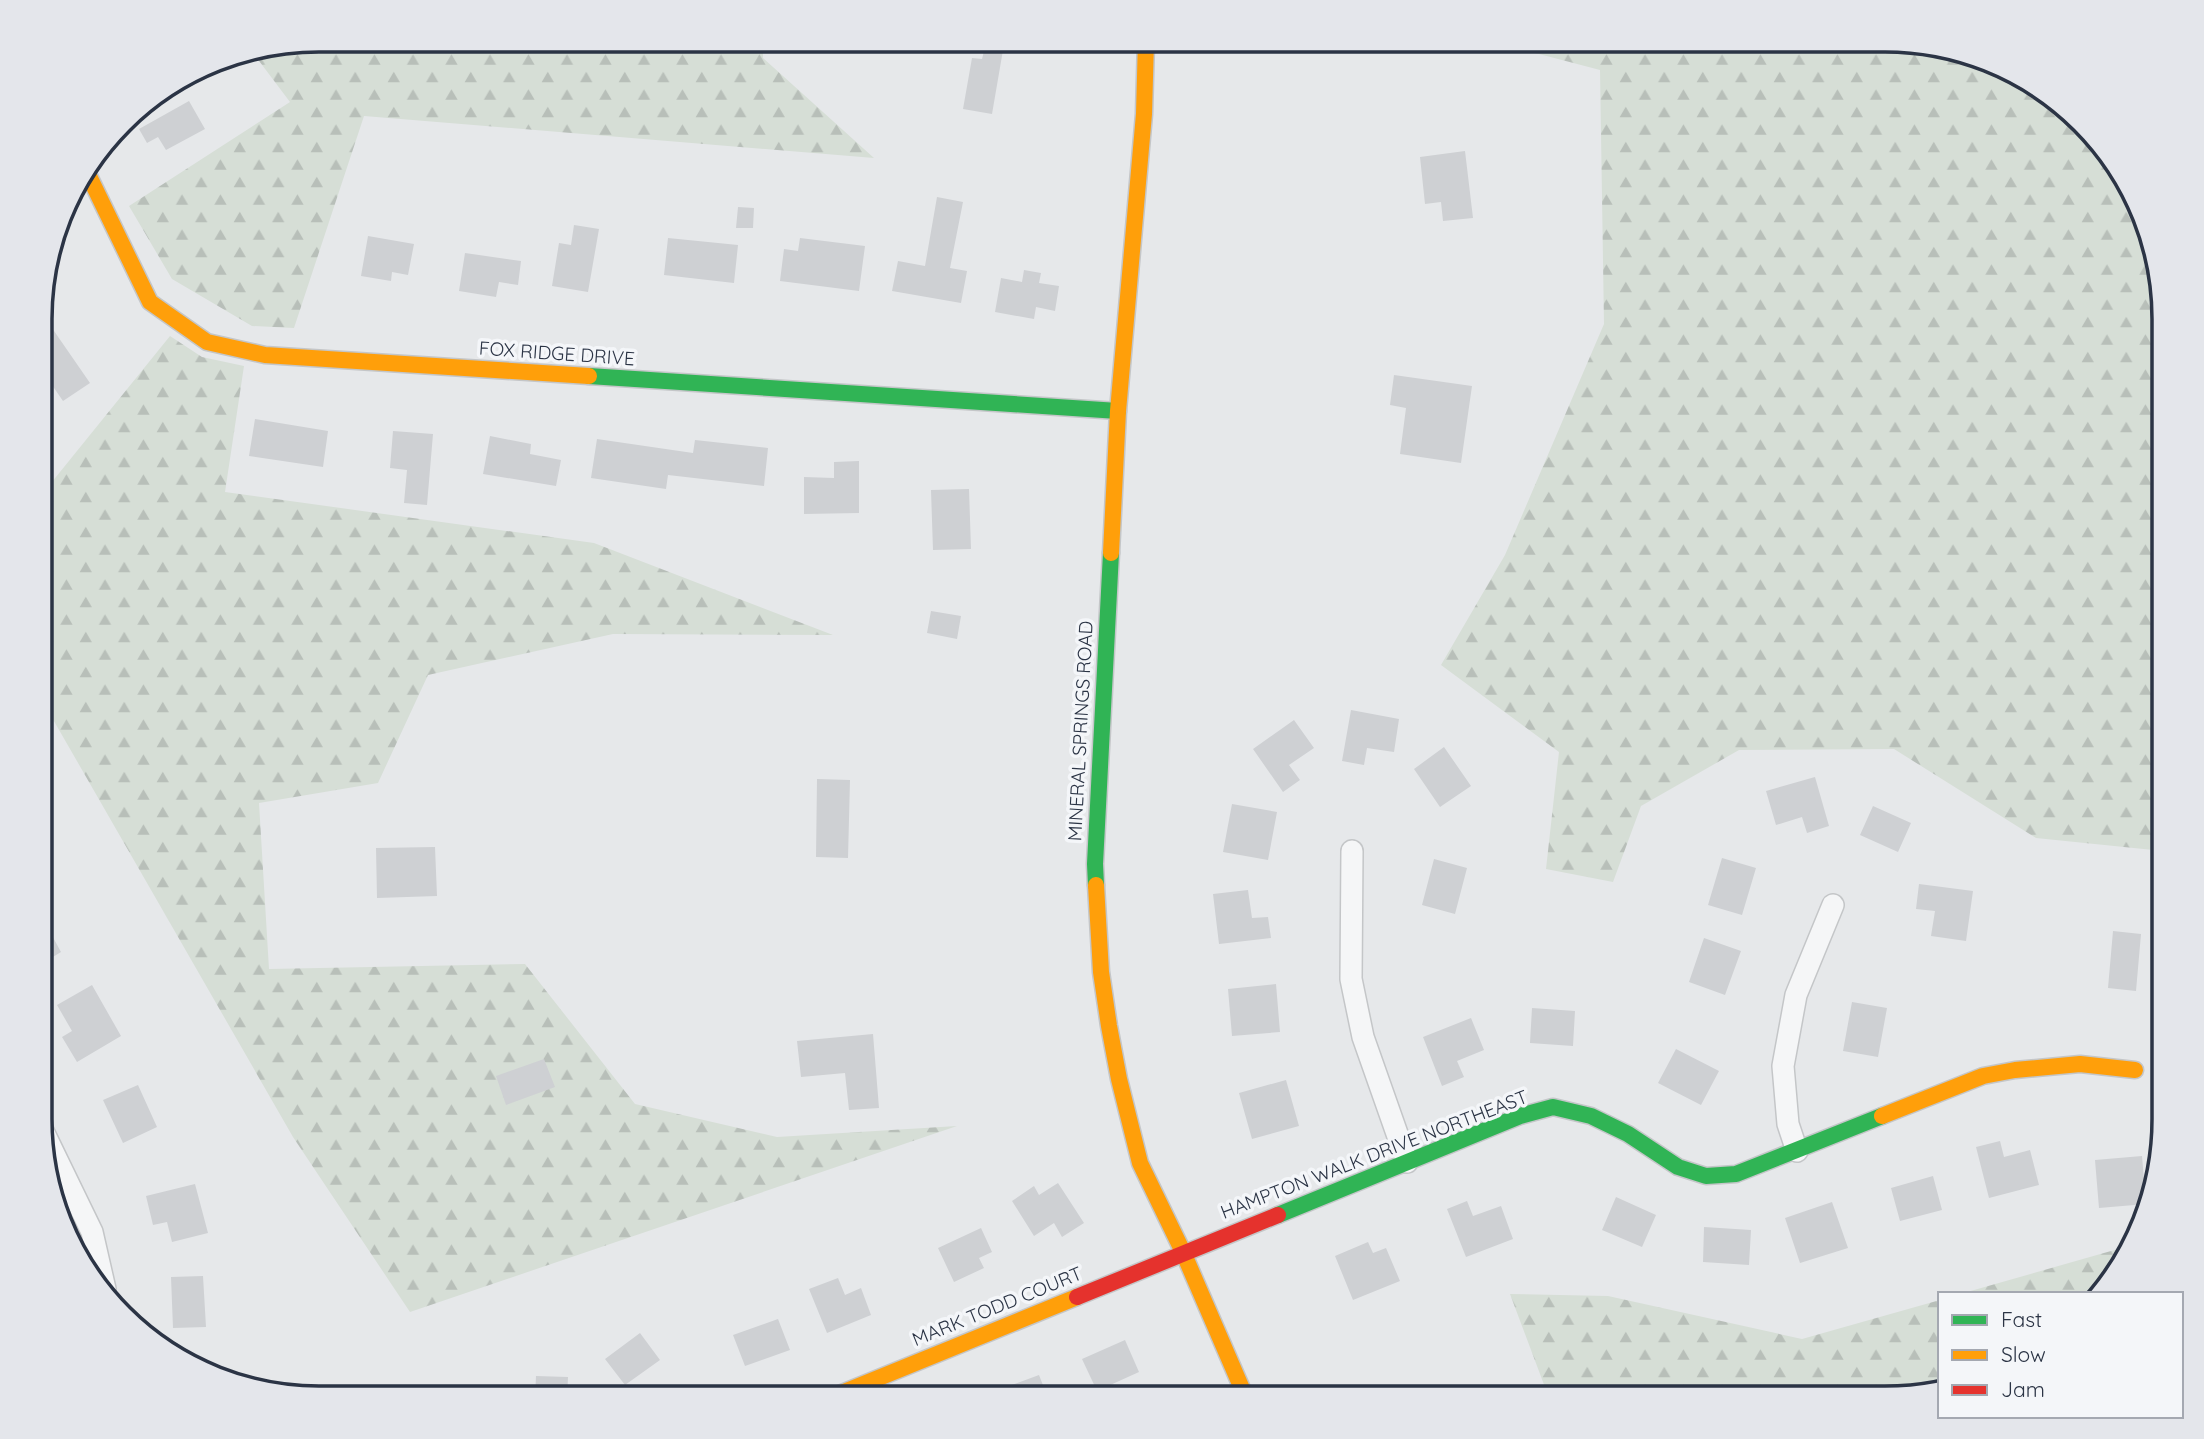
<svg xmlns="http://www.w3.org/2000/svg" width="2204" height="1439" viewBox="0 0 2204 1439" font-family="Quicksand,sans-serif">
  <defs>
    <pattern id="forest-firs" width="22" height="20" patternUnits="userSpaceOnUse" patternTransform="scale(1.75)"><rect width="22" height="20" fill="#d6ded6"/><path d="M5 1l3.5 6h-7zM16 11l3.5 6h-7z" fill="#b8bfb9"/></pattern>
  </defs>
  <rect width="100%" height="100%" fill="#e6e8ea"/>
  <path fill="url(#forest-firs)" d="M319,40H763V58L874,158L364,116L294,328L252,326L172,279L129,206L290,102L253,53Z
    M1468,40H1885L1974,55L2040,88L2127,180L2163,301V851L2036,838L1894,749L1739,750L1641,806L1613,882L1546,869L1559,752L1441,665L1505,555L1604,324L1600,70L1539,54Z
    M170,336L202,357L244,366L225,492L594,543L833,635L613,634L428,675L378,783L259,803L269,969L525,964L635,1104L777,1137L957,1126L410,1312L293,1137L43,702V493Z
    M2132,1245L2116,1275L2096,1294H1960Z
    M1510,1294L1608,1296L1802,1339L1940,1300V1387L1903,1398H1549Z"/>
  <path fill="#ced0d3" d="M985,47L1003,50L992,114L963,109L972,58L982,59Z
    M189,101L205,129L166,150L158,137L147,143L139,129Z
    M1465,151L1473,218L1443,221L1441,202L1425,204L1420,157Z
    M937,197L963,202L950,268L967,271L961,303L892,291L898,261L925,266Z
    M738,207L754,208L753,228H736Z
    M574,225L599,229L588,292L552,286L559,243L571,245Z
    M368,236L414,244L408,275L392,272L391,281L361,276Z
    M668,238L738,245L734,283L664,275Z
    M800,238L865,246L859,291L780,281L784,249L798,251Z
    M465,253L521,261L518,285L499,282L496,297L459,291Z
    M1024,270L1041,273L1039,283L1059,286L1055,311L1036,307L1034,319L995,312L1001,278L1022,282Z
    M43,315L90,383L63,401L43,372Z
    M1394,375L1472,386L1461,463L1400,454L1406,408L1390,405Z
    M255,419L328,431L323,467L249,456Z
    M393,431L433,434L427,505L404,503L407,470L390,468Z
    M490,436L531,444L530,454L561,460L556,486L483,474Z
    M597,439L693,453L695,440L768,448L764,486L668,475L666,489L591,478Z
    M859,461V513L804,514V477L834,478V462Z
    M969,489L971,549L933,550L931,490Z
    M931,611L961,616L957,639L927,633Z
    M1351,710L1399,719L1394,752L1367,748L1364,765L1342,761Z
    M1294,720L1314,748L1289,765L1300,780L1283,792L1253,749Z
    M1444,747L1471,786L1440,807L1414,769Z
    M1815,777L1829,826L1807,833L1802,817L1776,825L1766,791Z
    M817,779L850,780L848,858L816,857Z
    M1232,804L1277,812L1268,860L1223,852Z
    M1873,806L1911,823L1898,852L1860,835Z
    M435,847L437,896L377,898L376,848Z
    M1722,858L1756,868L1742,915L1708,905Z
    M1434,859L1467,868L1455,914L1422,905Z
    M1919,884L1973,891L1966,941L1931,936L1935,911L1916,909Z
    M1248,890L1252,918L1268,917L1271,938L1219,944L1213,894Z
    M43,919L61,952L43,963Z
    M2113,931L2141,934L2136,991L2108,988Z
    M1704,938L1741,951L1725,995L1689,982Z
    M1276,984L1280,1032L1232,1036L1228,989Z
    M92,985L121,1036L77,1062L62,1037L72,1031L57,1005Z
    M1852,1002L1887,1008L1878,1057L1843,1051Z
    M1532,1008L1575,1011L1573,1046L1530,1043Z
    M1471,1018L1484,1050L1457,1061L1464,1077L1442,1086L1423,1037Z
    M873,1034L879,1108L849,1110L845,1073L801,1077L797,1041Z
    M1676,1049L1719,1071L1701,1105L1658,1083Z
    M544,1059L555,1087L506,1105L496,1076Z
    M1286,1080L1299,1126L1252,1139L1239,1093Z
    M138,1085L157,1127L123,1143L103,1100Z
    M2000,1141L2004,1157L2030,1150L2039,1185L1989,1198L1976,1147Z
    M2142,1156L2146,1204L2099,1208L2095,1160Z
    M1933,1176L1942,1210L1900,1221L1891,1188Z
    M1058,1183L1084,1223L1062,1237L1054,1223L1034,1236L1012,1201L1034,1186L1039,1195Z
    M195,1184L208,1233L172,1242L167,1222L153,1225L146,1196Z
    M1616,1197L1656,1215L1642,1247L1602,1230Z
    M1467,1201L1473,1216L1501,1206L1513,1239L1466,1257L1447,1209Z
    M1832,1202L1848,1248L1800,1263L1785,1218Z
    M1704,1227L1751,1230L1749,1265L1703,1262Z
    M981,1228L992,1252L979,1258L984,1268L954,1282L938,1248Z
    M1368,1242L1373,1253L1386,1248L1400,1281L1353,1300L1335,1256Z
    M203,1276L206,1327L173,1328L171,1277Z
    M838,1278L845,1295L861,1288L871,1315L827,1333L809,1289Z
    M778,1319L790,1350L745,1366L733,1335Z
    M640,1333L660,1360L625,1385L605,1359Z
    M1125,1340L1139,1372L1097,1391L1082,1359Z
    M1039,1375L1048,1398L980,1399L979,1397Z
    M536,1376L568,1377L567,1399H535Z"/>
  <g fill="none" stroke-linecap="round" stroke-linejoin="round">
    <g stroke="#c4c6c8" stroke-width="24">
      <path id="street" d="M1352,851L1351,979L1363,1037L1407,1162
        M43,1131L92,1232L105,1289
        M1797,1151L1788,1124L1783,1066L1796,995L1833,905"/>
    </g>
    <g stroke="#c4c6c8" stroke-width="19">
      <path id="fast" d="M589,376L1118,411
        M1096,885L1095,864L1111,553
        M1278,1215L1520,1116L1553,1107L1591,1116L1628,1134L1678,1167L1706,1176L1736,1174L1882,1116"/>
    </g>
    <g stroke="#c4c6c8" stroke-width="19">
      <path id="slow" d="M87,172L150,302L207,342L265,355L589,376
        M1111,553L1118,411L1144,114L1146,40
        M1096,885L1101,972L1109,1026L1119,1079L1140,1163L1183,1252L1246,1398
        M1882,1116L1983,1076L2015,1070L2080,1064L2135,1070
        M827,1399L1077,1297"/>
    </g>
    <g stroke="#c4c6c8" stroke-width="19">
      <path id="jam" d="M1077,1297L1278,1215"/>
    </g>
    <use href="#street" stroke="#f5f6f7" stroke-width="21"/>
    <use href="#fast" stroke="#30b455" stroke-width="16"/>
    <use href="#slow" stroke="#ff9f0a" stroke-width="16"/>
    <use href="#jam" stroke="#e5322d" stroke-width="16"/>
  </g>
  <g text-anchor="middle" stroke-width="7" stroke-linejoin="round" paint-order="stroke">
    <g font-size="19" fill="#2b3445" stroke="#f4f6f9">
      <text transform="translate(557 353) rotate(4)" y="7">FOX RIDGE DRIVE</text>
      <text transform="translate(1080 731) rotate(-87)" y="7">MINERAL SPRINGS ROAD</text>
      <text transform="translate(1374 1154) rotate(-21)" y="7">HAMPTON WALK DRIVE NORTHEAST</text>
      <text transform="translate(997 1306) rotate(-22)" y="7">MARK TODD COURT</text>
    </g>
  </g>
  <path d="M0 0H2204V1439H0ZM319 52H1885A267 267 0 0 1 2152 319V1119A267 267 0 0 1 1885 1386H319A267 267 0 0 1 52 1119V319A267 267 0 0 1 319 52Z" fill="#e4e6eb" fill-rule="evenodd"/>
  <path fill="none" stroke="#2b3445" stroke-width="3.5" d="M319 52H1885A267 267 0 0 1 2152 319V1119A267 267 0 0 1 1885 1386H319A267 267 0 0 1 52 1119V319A267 267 0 0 1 319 52Z"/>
  <rect x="1938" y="1292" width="245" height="126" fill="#f4f6f9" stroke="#a4a8b1" stroke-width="2"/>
  <rect x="1952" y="1315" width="35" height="10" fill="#30b455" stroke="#a4a8b1" stroke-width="2"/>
  <text x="2001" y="1327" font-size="21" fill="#2b3445">Fast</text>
  <rect x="1952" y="1350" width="35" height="10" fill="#ff9f0a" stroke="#a4a8b1" stroke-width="2"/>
  <text x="2001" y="1362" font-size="21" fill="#2b3445">Slow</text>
  <rect x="1952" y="1385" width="35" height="10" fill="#e5322d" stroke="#a4a8b1" stroke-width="2"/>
  <text x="2001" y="1397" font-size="21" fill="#2b3445">Jam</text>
</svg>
